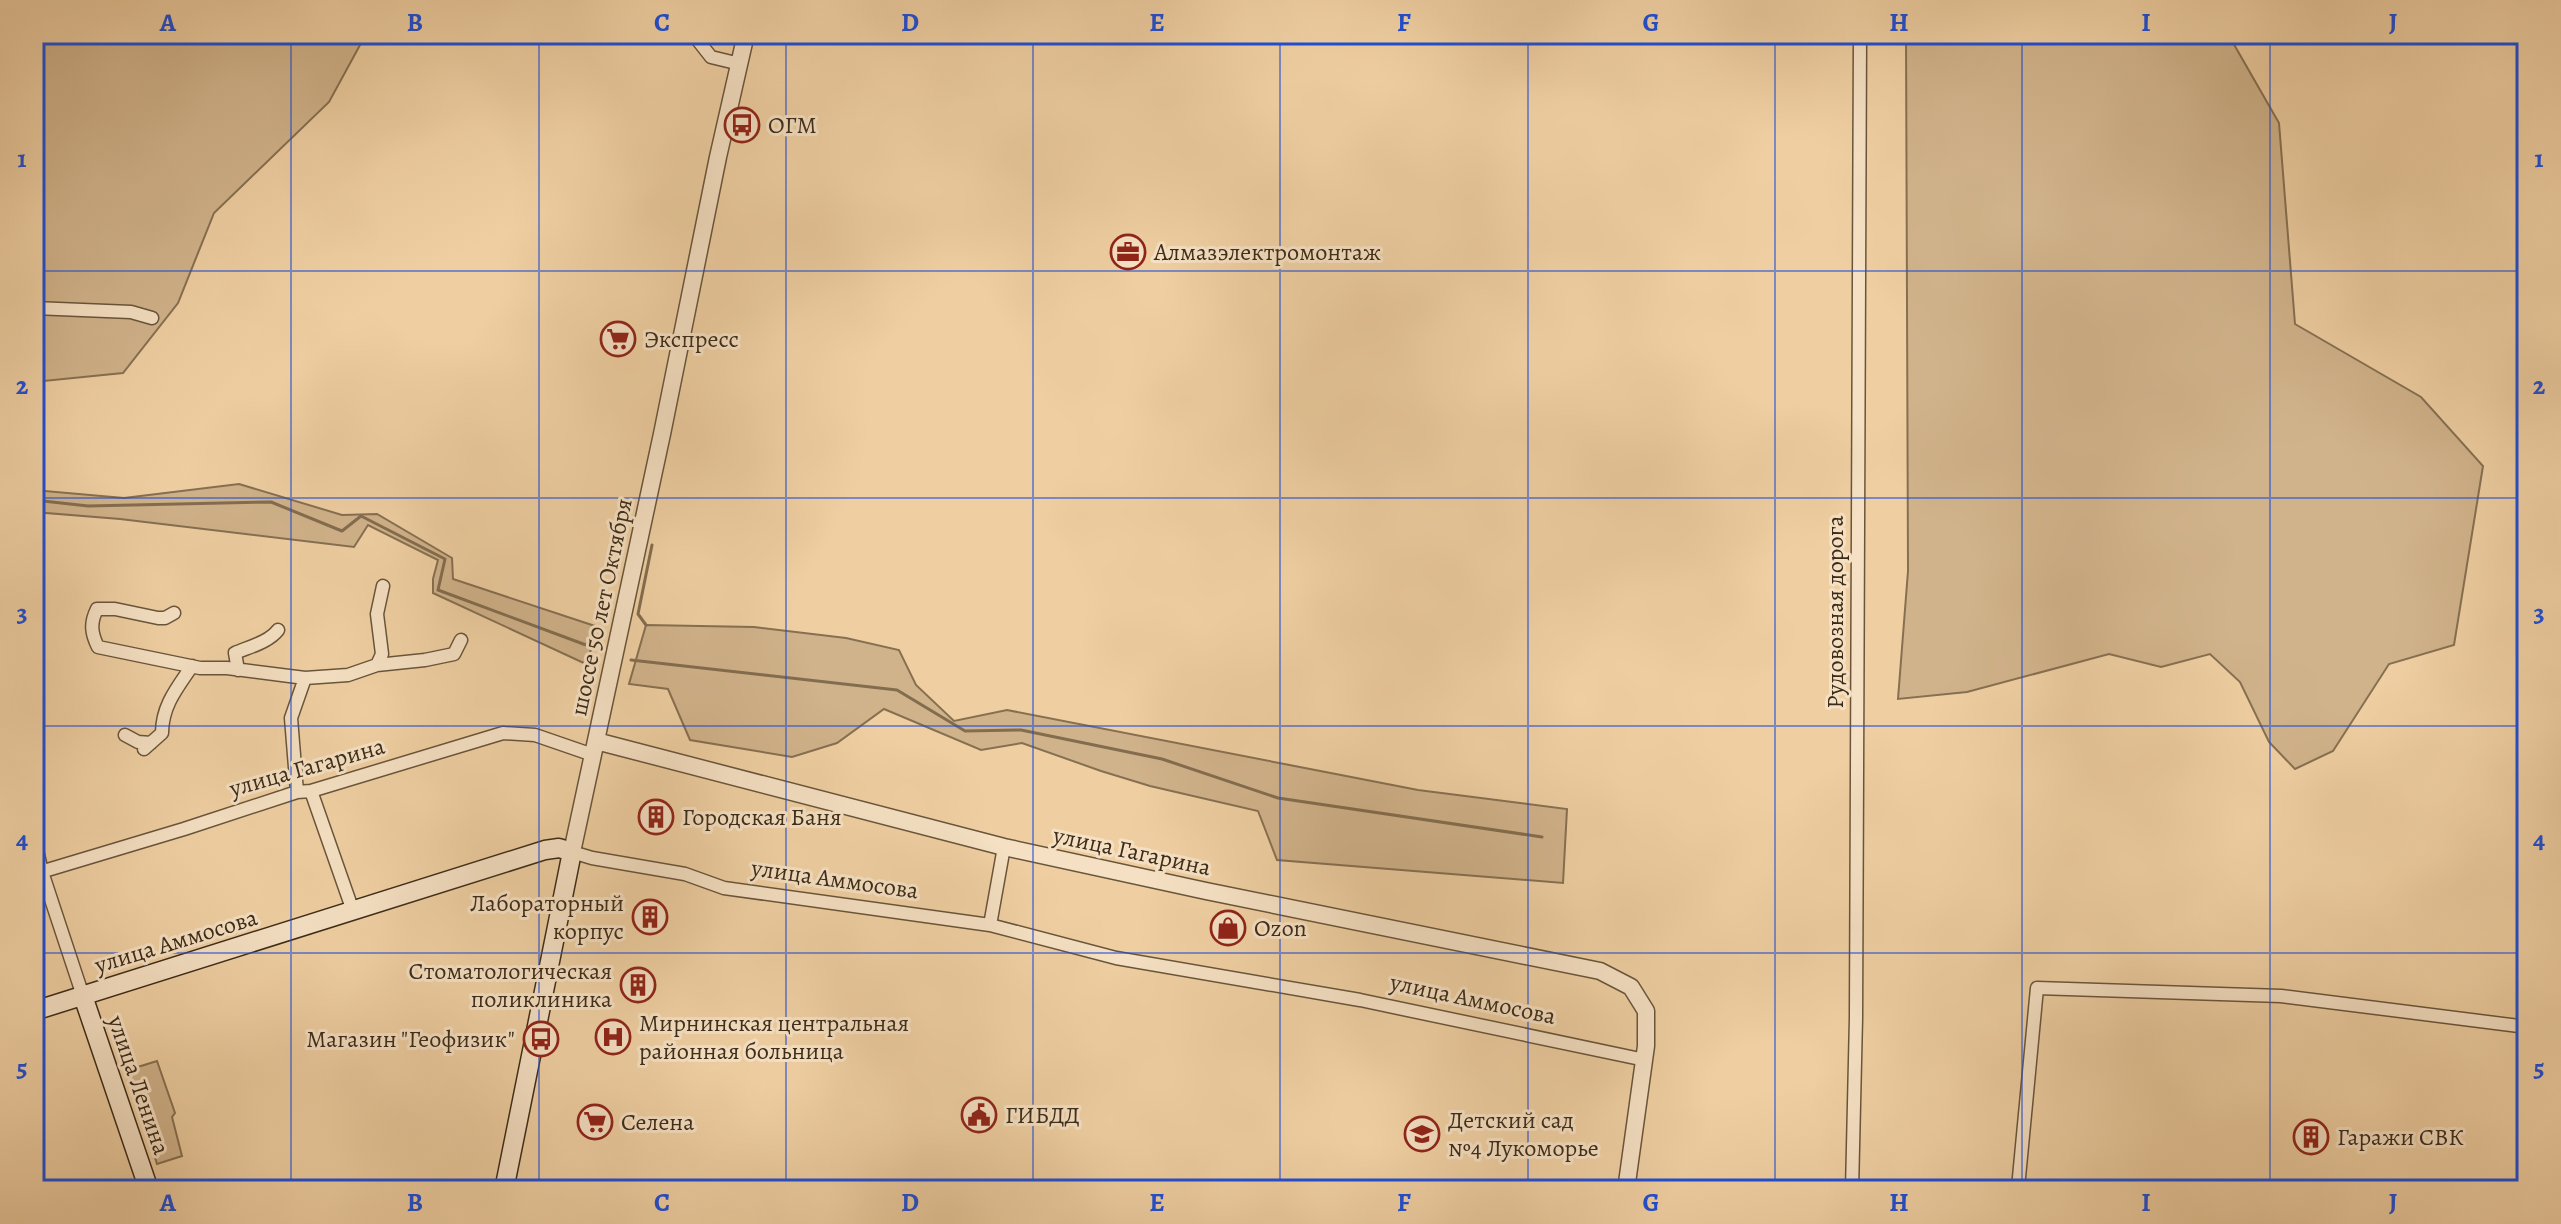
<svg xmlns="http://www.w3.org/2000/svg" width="2561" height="1224" viewBox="0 0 2561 1224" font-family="Alegreya,serif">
  <rect width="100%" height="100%" fill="#efcfa2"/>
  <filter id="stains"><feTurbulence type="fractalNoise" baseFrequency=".0025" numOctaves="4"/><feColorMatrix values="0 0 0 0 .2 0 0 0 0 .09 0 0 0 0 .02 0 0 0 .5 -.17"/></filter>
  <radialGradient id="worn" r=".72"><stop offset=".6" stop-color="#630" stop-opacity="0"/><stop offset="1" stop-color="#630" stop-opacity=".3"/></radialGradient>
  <path fill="#d1b38b" stroke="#867052" stroke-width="2" d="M34,34H366L329,102L214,213L178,303L123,373L34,382Z
    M1906,34H2228L2279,123L2295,324L2421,397L2483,466L2454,645L2389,664L2333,751L2295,769L2269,742L2240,682L2210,654L2161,667L2109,654L1967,692L1898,699L1908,571Z
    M239,484L342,515L377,514L452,558L453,579L595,626L588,665L433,593V579L438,560L368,525L354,547L120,519L34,512V490L124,498Z
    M646,625L754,627L846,638L899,650L916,685L954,721L1007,710L1418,790L1567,809L1563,883L1277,860L1258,811L1150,786L1101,771L1022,743L981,750L884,709L837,743L792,757L690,740L668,689L629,684Z
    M157,1061L175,1113L172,1117L182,1156L157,1164L128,1070Z"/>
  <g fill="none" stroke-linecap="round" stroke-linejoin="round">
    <path stroke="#836d4f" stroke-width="3" d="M34,500L88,506L271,502L342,531L361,516L445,559L438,590L586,645
      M646,625L638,614L652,545
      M631,660L897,690L965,731L1021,730L1162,759L1278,798L1542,837"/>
    <g stroke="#69553b" stroke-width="15">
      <path id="minor" d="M693,34L711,57L740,64
        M34,308L131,312L152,318
        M174,613L165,618H158L115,609H97C90,623 91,633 98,647L200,668H227L305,678L348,675L377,665L425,660L454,654L461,640
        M377,665L382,654L377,614L383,586
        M238,670L235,653C249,647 269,642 278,630
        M125,735L138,742L151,743
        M144,749L162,733C162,706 177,688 192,666
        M311,791L353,911
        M297,792L291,718L305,678
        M34,837L42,872L83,996
        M572,852L592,858L685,874L724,888L990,925L1116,958L1360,1000L1645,1060
        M34,874L184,829L297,792L311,791L503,733L535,735L593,755
        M990,925L1004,847
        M2018,1188L2037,988L2281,996L2527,1027
        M1852,1190L1856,1018L1860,34"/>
    </g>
    <g stroke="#69553b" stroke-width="19">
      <path id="tertiary" d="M596,741L1004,847L1206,891L1600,971L1631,987L1646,1011V1046L1626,1190
        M572,852L662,434L718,157L746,34"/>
    </g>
    <g stroke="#3c2c19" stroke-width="21">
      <path id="secondary" d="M83,996L149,1190
        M34,1011L545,850L559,848L572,852L504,1190"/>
    </g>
    <use href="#minor" stroke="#f5e0c3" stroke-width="12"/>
    <use href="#tertiary" stroke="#f5e0c3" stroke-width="16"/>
    <use href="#secondary" stroke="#f5e0c3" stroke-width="18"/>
  </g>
  <path fill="none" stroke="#1d4ed8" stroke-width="2" stroke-opacity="0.55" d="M291,34V1190M539,34V1190M786,34V1190M1033,34V1190M1280,34V1190M1528,34V1190M1775,34V1190M2022,34V1190M2270,34V1190M34,271H2527M34,498H2527M34,726H2527M34,953H2527"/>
  <defs>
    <g id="bus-ring" transform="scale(1.8)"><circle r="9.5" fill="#f5e0c3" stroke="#8f2418" stroke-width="1.5"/><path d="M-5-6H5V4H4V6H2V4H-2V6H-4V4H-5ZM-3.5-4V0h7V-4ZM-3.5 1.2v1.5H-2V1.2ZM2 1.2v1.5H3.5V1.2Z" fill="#8f2418"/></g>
    <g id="office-ring" transform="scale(1.8)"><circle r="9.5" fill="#f5e0c3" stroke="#8f2418" stroke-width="1.5"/><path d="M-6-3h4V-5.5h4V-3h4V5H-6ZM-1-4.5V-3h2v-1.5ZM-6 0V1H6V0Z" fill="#8f2418"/></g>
    <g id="supermarket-ring" transform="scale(1.8)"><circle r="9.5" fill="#f5e0c3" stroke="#8f2418" stroke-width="1.5"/><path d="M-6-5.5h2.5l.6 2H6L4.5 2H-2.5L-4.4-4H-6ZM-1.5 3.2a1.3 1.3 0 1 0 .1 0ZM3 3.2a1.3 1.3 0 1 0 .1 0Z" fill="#8f2418"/></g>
    <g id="building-ring" transform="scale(1.8)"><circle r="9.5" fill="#f5e0c3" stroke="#8f2418" stroke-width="1.5"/><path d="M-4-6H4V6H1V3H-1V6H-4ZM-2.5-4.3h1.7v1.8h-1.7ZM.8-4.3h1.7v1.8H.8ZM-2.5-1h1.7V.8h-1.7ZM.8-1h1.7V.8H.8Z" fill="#8f2418"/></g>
    <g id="shop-ring" transform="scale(1.8)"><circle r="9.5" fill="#f5e0c3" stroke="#8f2418" stroke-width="1.5"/><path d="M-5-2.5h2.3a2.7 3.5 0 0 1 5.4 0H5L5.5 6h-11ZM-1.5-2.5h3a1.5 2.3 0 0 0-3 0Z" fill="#8f2418"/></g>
    <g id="hospital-ring" transform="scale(1.8)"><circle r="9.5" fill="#f5e0c3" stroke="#8f2418" stroke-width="1.5"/><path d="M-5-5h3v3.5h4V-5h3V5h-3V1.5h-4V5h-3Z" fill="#8f2418"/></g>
    <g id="civic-ring" transform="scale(1.8)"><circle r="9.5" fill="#f5e0c3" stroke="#8f2418" stroke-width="1.5"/><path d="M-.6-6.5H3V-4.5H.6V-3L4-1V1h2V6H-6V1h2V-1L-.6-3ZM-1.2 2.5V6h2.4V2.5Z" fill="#8f2418"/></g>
    <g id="school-ring" transform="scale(1.8)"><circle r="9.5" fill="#f5e0c3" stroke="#8f2418" stroke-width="1.5"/><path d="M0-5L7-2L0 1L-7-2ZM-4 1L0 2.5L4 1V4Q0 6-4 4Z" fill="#8f2418"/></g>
  </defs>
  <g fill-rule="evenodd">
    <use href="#bus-ring" x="742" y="125"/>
    <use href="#office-ring" x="1128" y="252"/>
    <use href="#supermarket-ring" x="618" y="339"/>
    <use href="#building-ring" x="656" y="817"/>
    <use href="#building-ring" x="650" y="917"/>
    <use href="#shop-ring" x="1228" y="928"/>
    <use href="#building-ring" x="638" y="985"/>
    <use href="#hospital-ring" x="613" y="1037"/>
    <use href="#bus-ring" x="541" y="1039"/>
    <use href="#civic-ring" x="979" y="1115"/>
    <use href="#supermarket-ring" x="595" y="1122"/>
    <use href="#school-ring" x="1422" y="1134"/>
    <use href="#building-ring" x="2311" y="1137"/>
  </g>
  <g text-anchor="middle" stroke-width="6" stroke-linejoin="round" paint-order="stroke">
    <g font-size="24" fill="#3c2c19" stroke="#f5e0c3" text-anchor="start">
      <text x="768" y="133">ОГМ</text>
      <text x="1154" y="260">Алмазэлектромонтаж</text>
      <text x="644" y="347">Экспресс</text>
      <text x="682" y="825">Городская Баня</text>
      <text x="624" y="911" text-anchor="end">Лабораторный<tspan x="624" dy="28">корпус</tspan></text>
      <text x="1254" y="936">Ozon</text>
      <text x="612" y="979" text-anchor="end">Стоматологическая<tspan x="612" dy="28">поликлиника</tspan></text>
      <text x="639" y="1031">Мирнинская центральная<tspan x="639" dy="28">районная больница</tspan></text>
      <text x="515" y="1047" text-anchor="end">Магазин "Геофизик"</text>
      <text x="1005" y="1123">ГИБДД</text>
      <text x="1448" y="1128">Детский сад<tspan x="1448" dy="28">№4 Лукоморье</tspan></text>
      <text x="621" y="1130">Селена</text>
      <text x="2337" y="1145">Гаражи СВК</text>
    </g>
    <g font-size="24" fill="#3c2c19" stroke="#f5e0c3">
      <text transform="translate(601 607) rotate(-78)" y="8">шоссе 50 лет Октября</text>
      <text transform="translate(1835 612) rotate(-90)" y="8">Рудовозная дорога</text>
      <text transform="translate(307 767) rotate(-16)" y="8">улица Гагарина</text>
      <text transform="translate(1132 851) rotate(12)" y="8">улица Гагарина</text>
      <text transform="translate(835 879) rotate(8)" y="8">улица Аммосова</text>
      <text transform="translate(176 941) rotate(-17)" y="8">улица Аммосова</text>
      <text transform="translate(1473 999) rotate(12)" y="8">улица Аммосова</text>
      <text transform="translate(139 1085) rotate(71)" y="8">улица Ленина</text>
    </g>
  </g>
  <rect width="2561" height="1224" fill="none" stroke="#efcfa2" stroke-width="88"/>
  <rect x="44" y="44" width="2473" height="1136" fill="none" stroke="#1d4ed8" stroke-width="3"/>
  <g font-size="26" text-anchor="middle" font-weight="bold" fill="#1d4ed8">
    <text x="168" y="31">A</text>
    <text x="415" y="31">B</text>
    <text x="662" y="31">C</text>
    <text x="910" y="31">D</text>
    <text x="1157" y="31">E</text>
    <text x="1404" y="31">F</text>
    <text x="1651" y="31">G</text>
    <text x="1899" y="31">H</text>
    <text x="2146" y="31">I</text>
    <text x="2393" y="31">J</text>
    <text x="22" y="167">1</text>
    <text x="2539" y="167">1</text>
    <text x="22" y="394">2</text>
    <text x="2539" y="394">2</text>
    <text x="22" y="621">3</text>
    <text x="2539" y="621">3</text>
    <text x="22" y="848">4</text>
    <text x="2539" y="848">4</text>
    <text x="22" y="1076">5</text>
    <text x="2539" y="1076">5</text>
    <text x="168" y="1211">A</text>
    <text x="415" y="1211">B</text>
    <text x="662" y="1211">C</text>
    <text x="910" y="1211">D</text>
    <text x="1157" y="1211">E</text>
    <text x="1404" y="1211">F</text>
    <text x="1651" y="1211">G</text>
    <text x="1899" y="1211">H</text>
    <text x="2146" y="1211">I</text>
    <text x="2393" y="1211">J</text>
  </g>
  <rect width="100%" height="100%" filter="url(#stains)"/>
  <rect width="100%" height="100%" fill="url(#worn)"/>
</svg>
